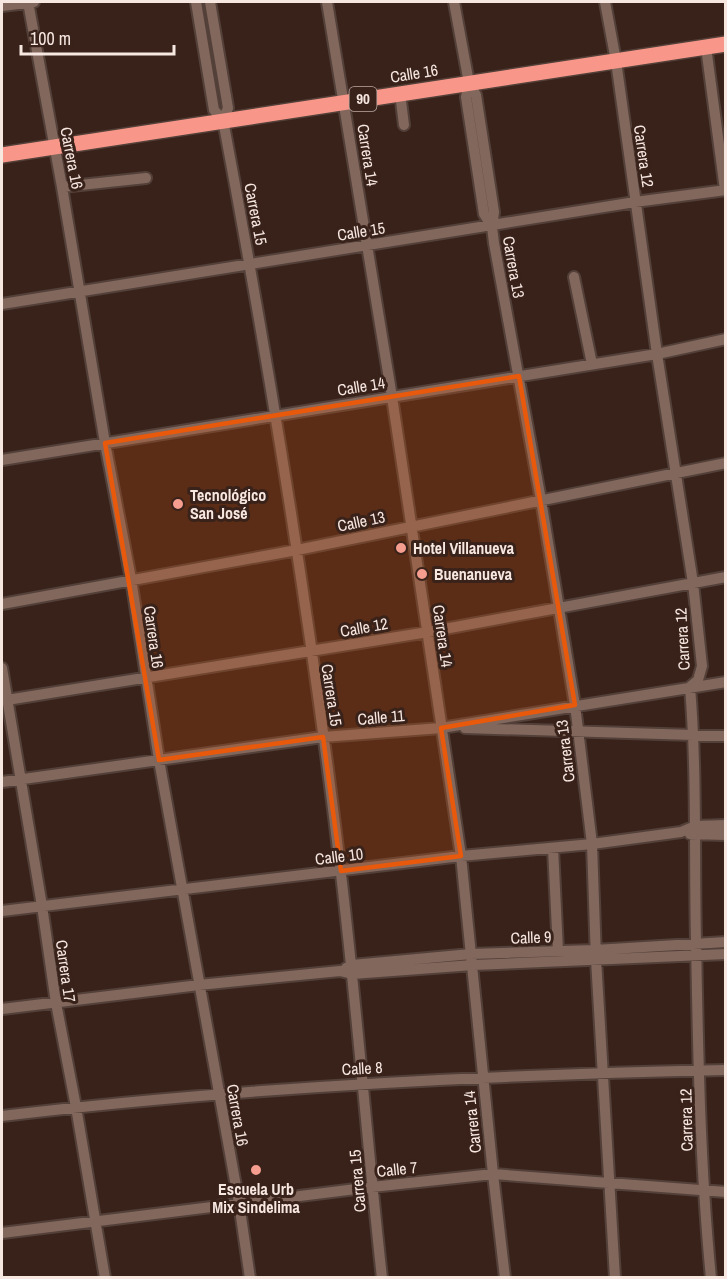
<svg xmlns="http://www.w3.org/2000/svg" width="727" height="1279" viewBox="0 0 727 1279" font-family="'Archivo Narrow',sans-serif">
  <rect width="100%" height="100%" fill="#39221a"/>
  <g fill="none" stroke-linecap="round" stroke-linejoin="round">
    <g stroke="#534039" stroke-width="14">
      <path id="minor" d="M28,2L62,187L105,443L131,579L159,760L239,1203L250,1278
        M196,2L214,110L223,120
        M210,2L228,108L223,120C270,370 311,621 341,874C357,1008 367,1143 382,1278
        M327,2L392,397L461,856L493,1174L505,1278
        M454,2L469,83L476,95L494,212L492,227L494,243L541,500L575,705L592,844L596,959L615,1278
        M605,2L616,61L657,354L693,583L702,666L698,680L690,687C697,772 694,856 696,941C698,1053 700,1166 711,1278
        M2,6L34,2
        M706,47L725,190
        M469,83L466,97L484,214L492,227
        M400,93L404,125
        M62,187L146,178
        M574,277L592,364
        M2,304L635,202L726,190
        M2,460L657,354L726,339
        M2,604L297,550L726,463
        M2,668L42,906L56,1003L76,1107L105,1278
        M7,700L428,632L726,577
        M465,728L726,736
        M2,782L323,737L441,728L726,682
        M690,834L726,835
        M553,848L558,951
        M2,911L461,856L592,844L681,832L695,826L726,825
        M346,968L352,965L471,954L595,950L726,942
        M2,1009L199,985L340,971L352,974L473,965L726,954
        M2,1116C242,1087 484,1075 726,1070
        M2,1233L372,1187L493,1174L726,1192"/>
    </g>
    <g stroke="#534039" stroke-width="18">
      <path id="highway" d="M2,155L726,44"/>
    </g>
    <use href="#minor" stroke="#82675d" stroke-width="10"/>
    <use href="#highway" stroke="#f89789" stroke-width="15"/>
  </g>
  <path fill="#e8590c" fill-opacity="0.2" stroke="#e8590c" stroke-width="4.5" stroke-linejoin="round" d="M519,376L575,705L441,728L461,856L341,871L323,737L159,760L105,443Z"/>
  <g fill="#f59d8f" stroke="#39221a" stroke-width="2">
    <circle cx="178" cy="504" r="6"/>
    <circle cx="401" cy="548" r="6"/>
    <circle cx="422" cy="574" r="6"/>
    <circle cx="256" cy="1170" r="6"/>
  </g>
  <g text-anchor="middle" stroke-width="6" stroke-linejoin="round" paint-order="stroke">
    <rect fill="#39221a" stroke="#beaca5" stroke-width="1.5" x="349.5" y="87" width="27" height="24" rx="4.5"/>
    <g font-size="15" font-weight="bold" fill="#f7e7e1">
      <text x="363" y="104">90</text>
    </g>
    <g font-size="16" fill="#f7e7e1" stroke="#39221a">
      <text transform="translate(414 73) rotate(-9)" y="6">Calle 16</text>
      <text transform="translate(368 155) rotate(81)" y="6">Carrera 14</text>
      <text transform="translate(644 156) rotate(82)" y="6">Carrera 12</text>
      <text transform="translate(72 158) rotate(79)" y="6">Carrera 16</text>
      <text transform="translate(256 214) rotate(79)" y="6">Carrera 15</text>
      <text transform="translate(361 231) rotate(-9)" y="6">Calle 15</text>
      <text transform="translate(514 267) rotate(80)" y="6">Carrera 13</text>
      <text transform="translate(361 386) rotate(-9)" y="6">Calle 14</text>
      <text transform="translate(361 521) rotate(-12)" y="6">Calle 13</text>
      <text transform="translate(364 627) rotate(-10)" y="6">Calle 12</text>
      <text transform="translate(443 636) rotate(82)" y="6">Carrera 14</text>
      <text transform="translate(154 637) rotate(82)" y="6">Carrera 16</text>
      <text transform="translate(682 639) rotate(-93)" y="6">Carrera 12</text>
      <text transform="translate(332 695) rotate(81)" y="6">Carrera 15</text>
      <text transform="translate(381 717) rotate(-5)" y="6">Calle 11</text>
      <text transform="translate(565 751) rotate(-97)" y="6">Carrera 13</text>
      <text transform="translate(339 856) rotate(-7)" y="6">Calle 10</text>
      <text transform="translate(531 937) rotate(-2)" y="6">Calle 9</text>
      <text transform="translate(66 971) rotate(82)" y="6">Carrera 17</text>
      <text transform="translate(362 1068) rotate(-3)" y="6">Calle 8</text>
      <text transform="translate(238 1115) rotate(80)" y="6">Carrera 16</text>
      <text transform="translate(686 1120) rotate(-91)" y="6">Carrera 12</text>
      <text transform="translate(472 1122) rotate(-96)" y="6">Carrera 14</text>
      <text transform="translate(397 1169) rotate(-6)" y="6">Calle 7</text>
      <text transform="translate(357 1181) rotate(-95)" y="6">Carrera 15</text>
    </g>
    <g font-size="16" font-weight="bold" fill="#f7e7e1" stroke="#39221a" text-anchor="start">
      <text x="190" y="501">Tecnológico<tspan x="190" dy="18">San José</tspan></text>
      <text x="413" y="554">Hotel Villanueva</text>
      <text x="434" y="580">Buenanueva</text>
      <text x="256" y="1195" text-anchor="middle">Escuela Urb<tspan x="256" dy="18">Mix Sindelima</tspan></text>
    </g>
  </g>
  <rect width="727" height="1279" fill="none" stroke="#f7e7e1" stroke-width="6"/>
  <path d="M21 45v9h153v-9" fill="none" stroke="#f7e7e1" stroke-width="3"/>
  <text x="30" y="45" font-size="18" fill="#f7e7e1" stroke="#39221a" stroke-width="4.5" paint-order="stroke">100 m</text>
</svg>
